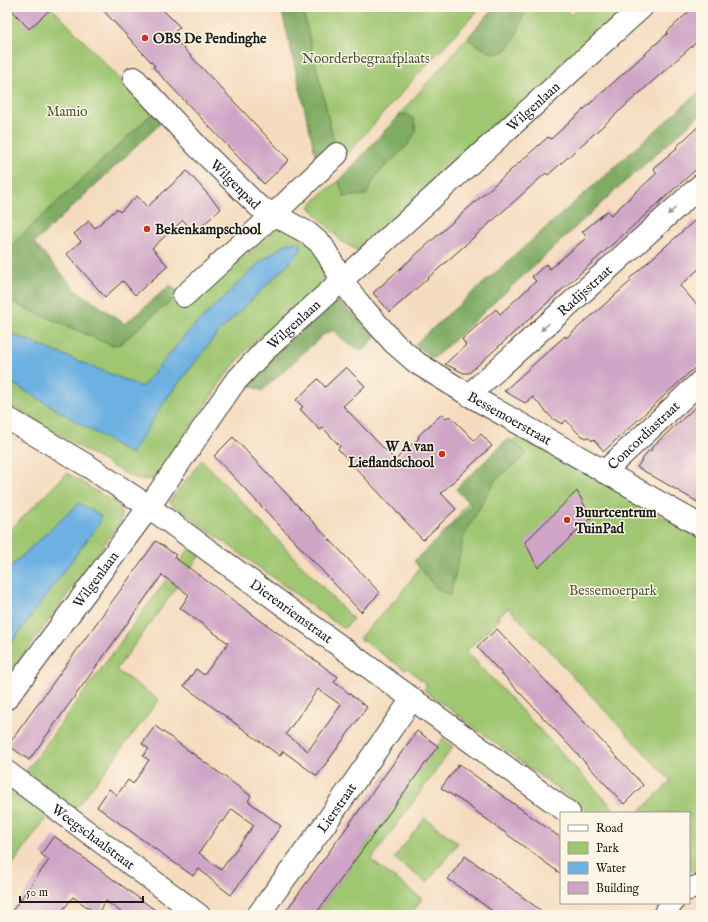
<svg xmlns="http://www.w3.org/2000/svg" width="708" height="922" viewBox="0 0 708 922" font-family="'IM FELL English',serif">
  <rect width="100%" height="100%" fill="#fcf5e5"/>
  <filter id="ink" filterUnits="userSpaceOnUse"><feTurbulence type="fractalNoise" baseFrequency=".025" numOctaves="2"/><feDisplacementMap in="SourceGraphic" scale="8" xChannelSelector="R" yChannelSelector="G"/><feConvolveMatrix kernelMatrix="1 2 1 2 8 2 1 2 1" color-interpolation-filters="sRGB"/></filter>
  <filter id="wash" filterUnits="userSpaceOnUse"><feTurbulence type="fractalNoise" baseFrequency=".012" numOctaves="4" result="noise"/><feDisplacementMap in="SourceGraphic" scale="16" xChannelSelector="R" yChannelSelector="G"/><feGaussianBlur stdDeviation="0.9" result="paint"/><feColorMatrix in="noise" values="0 0 0 0 0 0 0 0 0 0 0 0 0 0 0 0 0 1.4 0 .05"/><feComposite in="paint" operator="in"/></filter>
  <g filter="url(#wash)">
    <rect width="100%" height="100%" fill="#f5dcbf"/>
    <path fill="#9fc671" stroke="#5e7146" d="M7,7H51L153,113L7,249Z
      M302,7H481L421,71L339,163Z
      M530,7H562L571,15L580,7H634L358,251L341,241L310,208V205L325,191L339,181L345,197L366,194L376,175L408,145L407,114L399,115L467,38L478,46L517,33L522,15Z
      M283,221L337,270L248,348L226,375L154,479L139,480L118,470L7,403V380L131,453L167,398L217,334L298,254L286,244L259,263L187,333L142,387L7,332V300L111,345L120,344L180,293L192,304Z
      M517,436L562,461L565,460L685,530L688,526L701,533V874L695,875L697,871H689V813H638L670,782V780L509,608L496,617L501,618L466,651L616,811L615,813H590L424,690L427,685L407,668L405,670L359,638L398,597Z
      M202,460L353,619L344,629L169,502Z
      M67,473L120,506L122,520L7,678V649L100,522L79,503L7,570V533Z
      M191,546L201,554L116,670L159,700L74,811L24,774Z
      M443,738L453,747L371,860L422,899L410,915H315Z
      M12,785L50,813L7,872V792Z
      M425,818L458,843L427,883L394,858Z"/>
    <path fill="#7fab63" stroke="#4e6440" d="M281,7H302L339,163L320,175Z
      M495,7H530C521,17 522,20 517,32C506,63 489,55 467,38Z
      M701,90V114L618,188L433,359L415,344Z
      M153,113L162,122L34,243L76,290L125,324L170,285L180,293L120,344L111,345L7,300V249Z
      M407,114L414,119L416,131L408,145L376,175L366,195L344,197L339,181L399,115Z
      M337,299L377,336L363,350L360,351C350,346 342,340 335,331H331L323,335L262,391L249,385L272,356Z
      M509,438L527,454L495,480L464,536L450,596L436,588L414,561L472,506L456,489Z"/>
    <path fill="#6db1e2" stroke="#44667f" d="M296,242L300,243L302,248L298,254L217,334L167,398L131,454L7,380V332L142,387L187,333L259,263L286,244Z
      M79,503L101,516L100,522L7,649V570Z"/>
    <g id="blocks">
      <path fill="#cfa4c6" fill-rule="evenodd" d="M9,7H53L29,29Z
        M100,7H160L180,27L171,35L289,160L264,184L162,77L153,67L155,66Z
        M694,7H701V38L548,175L546,173L390,312L373,293L548,137L551,139L593,101L668,33L667,32Z
        M701,124V165L469,373H464L445,364L466,345L462,339L496,309L500,314L510,305L536,281L532,277L546,264L550,269L587,237L582,232L607,211L611,215L657,173L653,168L677,148L676,147Z
        M187,171L221,209L194,233L183,220L152,248L168,266L135,295L123,281L105,297L67,254L81,241L74,234L89,221L95,228L117,209L120,212L137,196L147,207Z
        M694,221L701,228V267L680,286L701,309V362L616,440L604,451L593,439L592,441L588,437L586,438L579,434L566,420L562,424L552,418L533,397L525,403L504,391L565,336L566,338L605,304L631,281L629,279Z
        M346,367L365,386L343,406L395,460L419,438L418,436L442,414L446,418L450,416L474,440L481,434L492,446L441,493L456,509L423,540L338,449L340,446L323,428L320,430L300,409L303,407L296,400L318,379L325,387Z
        M701,402V504L637,467L649,450L651,451L652,447Z
        M233,437L380,593L361,612L214,456Z
        M577,491L591,518L538,568L525,542Z
        M156,541L176,555L174,557L338,677L334,682L367,707L317,776L283,751L280,756L184,686L196,669L204,675L228,643L180,608L189,595L162,575L29,760L8,745ZM318,689L341,705L308,751L286,734Z
        M497,629L643,785L624,804L477,647Z
        M155,726L251,796L248,801L281,826L231,895L214,882L199,869L193,876L97,807L109,789L117,795L128,780L133,784L149,760L143,756L149,749L142,744ZM232,809L254,825L221,870L199,853L221,821L223,822Z
        M417,731L438,746L315,915H283Z
        M459,764L561,838V874L466,804L441,788Z
        M54,836L66,845L162,915H125L106,901L97,914L73,897L59,915H9L49,860L41,854Z
        M465,856L509,887L547,915H498L448,879Z"/>
    </g>
  </g>
  <g filter="url(#ink)">
    <use href="#blocks" fill-opacity="0" stroke="#3d3934" stroke-width="1"/>
    <g fill="none" stroke-linecap="round" stroke-linejoin="round">
      <g stroke="#3d3934" stroke-width="24">
        <g id="minor">
          <path id="s1" d="M134,78L198,147L258,206L308,233L322,245L329,257L342,280L357,301L394,343L417,363L469,395L701,526"/>
          <path d="M184,296L273,215L337,154"/>
          <path id="s2" d="M469,395L701,185"/>
          <path id="s3" d="M7,418L88,466L149,507L569,813"/>
          <path id="s4" d="M604,472L701,381"/>
          <path id="s5" d="M7,698L149,507L234,383L264,351L642,7"/>
          <path id="s6" d="M7,772L199,915"/>
          <path d="M689,889L701,886"/>
          <path id="s7" d="M258,915L325,824L412,699"/>
          <path d="M664,915L672,903"/>
        </g>
      </g>
      <use href="#minor" stroke="#fff" stroke-width="22"/>
    </g>
    <defs><path id="oneway-solid" d="M-6-.8H1V-3.2L6.5 0L1 3.2V.8H-6Z"/></defs>
    <g fill="#999">
      <use href="#oneway-solid" transform="translate(672 211) rotate(138)"/>
      <use href="#oneway-solid" transform="translate(545 327) rotate(138)"/>
    </g>
  </g>
  <g fill="#c8321e" stroke="#fcf5e5" stroke-width="1.5">
    <circle cx="145" cy="38" r="4"/>
    <circle cx="147" cy="229" r="4"/>
    <circle cx="442" cy="454" r="4"/>
    <circle cx="567" cy="520" r="4"/>
  </g>
  <g text-anchor="middle" stroke-width="3" stroke-linejoin="round" paint-order="stroke">
    <g font-size="14" font-weight="bold" fill="#1c1c1c" stroke="#fcf5e5" text-anchor="start">
      <text x="153" y="43">OBS De Pendinghe</text>
      <text x="155" y="234">Bekenkampschool</text>
      <text x="434" y="451" text-anchor="end">W A van<tspan x="434" dy="16">Lieflandschool</tspan></text>
      <text x="575" y="517">Buurtcentrum<tspan x="575" dy="16">TuinPad</tspan></text>
    </g>
    <g font-size="14" fill="#4a583a" stroke="#fcf5e5">
      <text x="366" y="63">Noorderbegraafplaats</text>
      <text x="67" y="116">Mamio</text>
      <text x="613" y="595">Bessemoerpark</text>
    </g>
    <g font-size="14" fill="#1c1c1c" stroke="#fcf5e5">
      <text dy="5" stroke="none"><textPath href="#s5" startOffset="796">Wilgenlaan</textPath></text>
      <text dy="5" stroke="none"><textPath href="#s1" startOffset="147">Wilgenpad</textPath></text>
      <text dy="5" stroke="none"><textPath href="#s2" startOffset="156">Radijsstraat</textPath></text>
      <text dy="5" stroke="none"><textPath href="#s5" startOffset="472">Wilgenlaan</textPath></text>
      <text dy="5" stroke="none"><textPath href="#s1" startOffset="514">Bessemoerstraat</textPath></text>
      <text dy="5" stroke="none"><textPath href="#s4" startOffset="54">Concordiastraat</textPath></text>
      <text dy="5" stroke="none"><textPath href="#s5" startOffset="148">Wilgenlaan</textPath></text>
      <text dy="5" stroke="none"><textPath href="#s3" startOffset="344">Dierenriemstraat</textPath></text>
      <text dy="5" stroke="none"><textPath href="#s7" startOffset="133">Lierstraat</textPath></text>
      <text dy="5" stroke="none"><textPath href="#s6" startOffset="108">Weegschaalstraat</textPath></text>
    </g>
  </g>
  <rect width="708" height="922" fill="none" stroke="#fcf5e5" stroke-width="24"/>
  <rect x="560" y="812" width="130" height="92" fill="#fcf5e5" stroke="#a29e95"/>
  <rect x="568" y="825" width="20" height="6" fill="#ffffff" stroke="#a29e95"/>
  <text x="596" y="832" font-size="12" fill="#1c1c1c">Road</text>
  <rect x="568" y="842" width="20" height="12" fill="#9fc671" stroke="#a29e95"/>
  <text x="596" y="852" font-size="12" fill="#1c1c1c">Park</text>
  <rect x="568" y="862" width="20" height="12" fill="#6db1e2" stroke="#a29e95"/>
  <text x="596" y="872" font-size="12" fill="#1c1c1c">Water</text>
  <rect x="568" y="882" width="20" height="12" fill="#cfa4c6" stroke="#a29e95"/>
  <text x="596" y="892" font-size="12" fill="#1c1c1c">Building</text>
  <path d="M20 896v6h123v-6" fill="none" stroke="#1c1c1c" stroke-width="2"/>
  <text x="26" y="896" font-size="12" fill="#1c1c1c" stroke="#fcf5e5" stroke-width="3" paint-order="stroke">50 m</text>
</svg>
